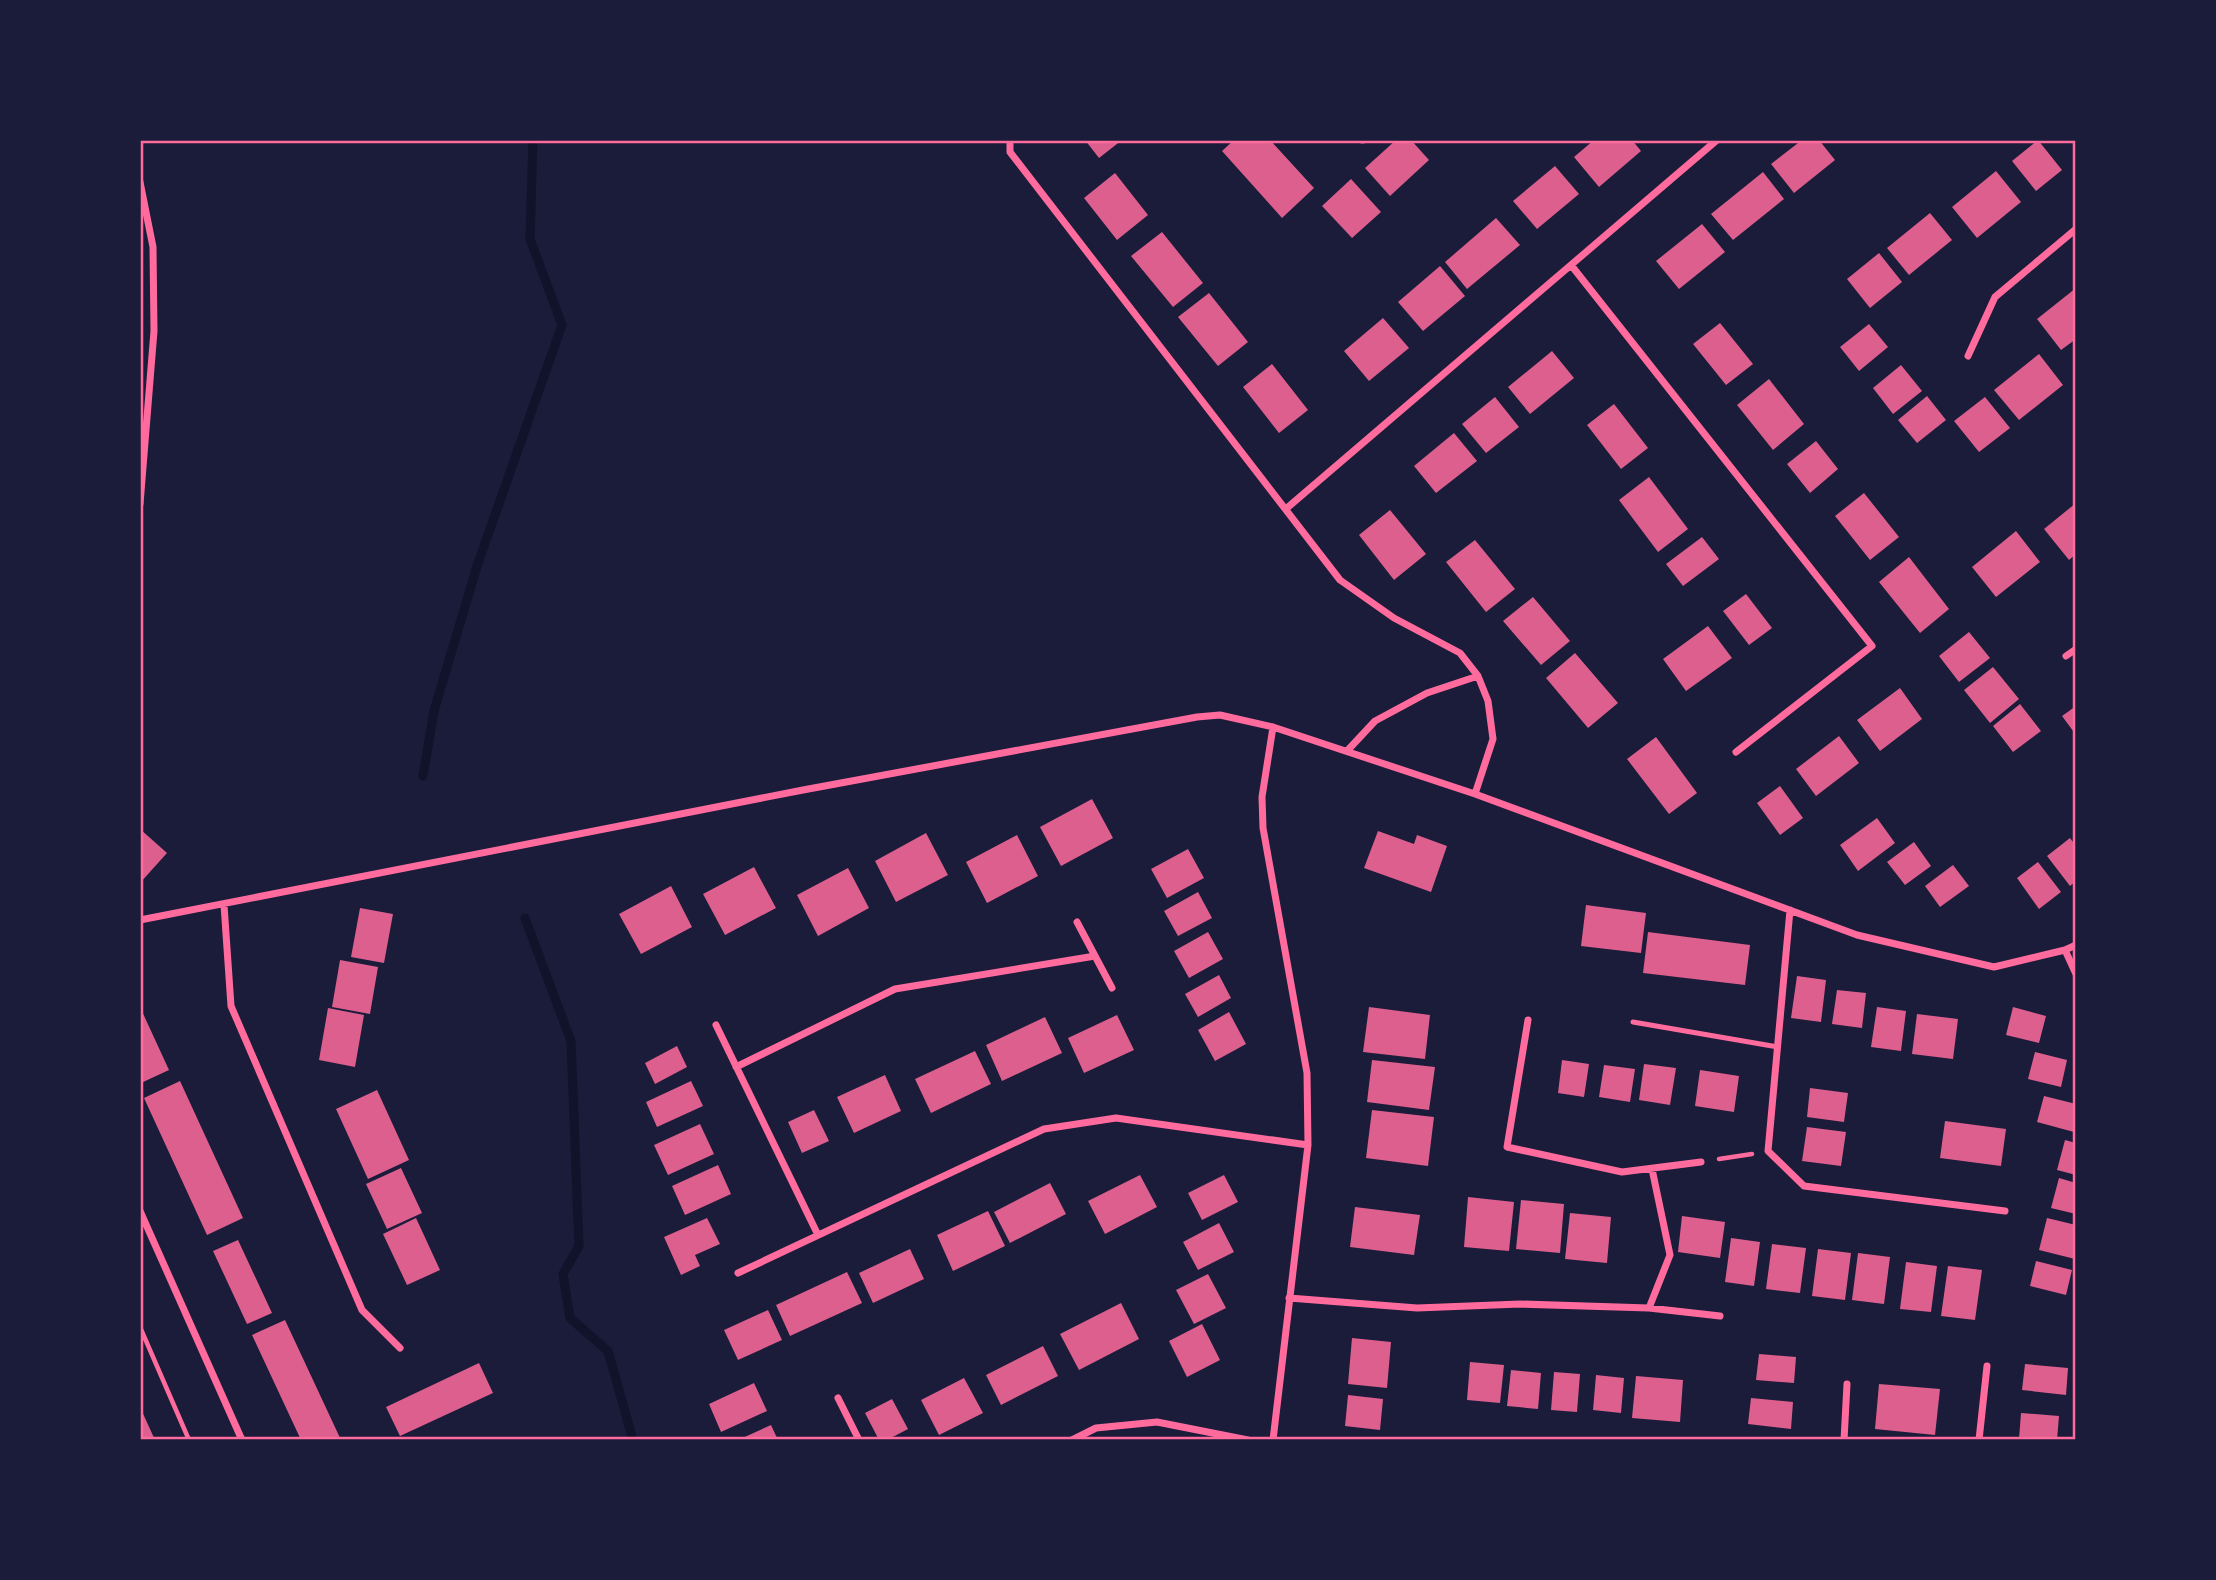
<svg xmlns="http://www.w3.org/2000/svg" width="2216" height="1580" viewBox="0 0 2216 1580" font-family="Lato,sans-serif">
  <rect width="100%" height="100%" fill="#1b1b3a"/>
  <g fill="none" stroke-linecap="round" stroke-linejoin="round">
    <path stroke="#12122b" stroke-width="9" d="M423,776L434,711L477,566L562,325L530,239L533,140
      M525,918L571,1041L579,1246L563,1274L570,1318L608,1351L633,1440"/>
  </g>
  <path fill="#dd5f8e" d="M1085,140H1122L1099,158Z
    M1234,140H1270L1314,188L1282,218L1222,151Z
    M1396,140H1411L1429,160L1390,196L1365,168Z
    M1594,140H1632L1641,151L1599,187L1574,157Z
    M1802,140H1819L1835,160L1794,193L1771,164Z
    M2038,140L2062,170L2036,191L2012,161Z
    M1555,166L1579,194L1537,229L1513,201Z
    M1996,171L2021,202L1977,238L1952,207Z
    M1763,172L1784,199L1733,240L1711,214Z
    M1115,173L1148,215L1117,240L1084,198Z
    M1351,179L1381,212L1352,238L1322,206Z
    M1930,213L1952,240L1909,275L1887,248Z
    M1496,218L1520,245L1467,289L1445,262Z
    M1702,224L1725,252L1679,289L1656,261Z
    M1162,232L1203,283L1173,307L1131,256Z
    M1879,253L1902,282L1870,308L1847,279Z
    M1440,266L1465,296L1423,331L1398,302Z
    M2076,288V339L2061,350L2037,319Z
    M1209,293L1248,342L1218,366L1178,317Z
    M1383,318L1409,348L1369,381L1344,351Z
    M1720,323L1753,364L1726,385L1693,344Z
    M1869,324L1888,347L1859,371L1840,347Z
    M1552,351L1574,378L1530,414L1508,387Z
    M2039,354L2063,385L2019,420L1994,390Z
    M1272,364L1308,410L1279,433L1243,387Z
    M1901,365L1922,391L1893,414L1873,388Z
    M1769,379L1804,424L1773,450L1737,405Z
    M1927,396L1946,420L1917,443L1898,420Z
    M1495,397L1519,427L1486,453L1462,424Z
    M1985,397L2010,428L1979,452L1954,421Z
    M1614,404L1648,448L1621,469L1587,425Z
    M1454,433L1477,461L1436,493L1414,466Z
    M1816,441L1838,469L1810,493L1787,464Z
    M1649,477L1688,529L1658,552L1619,500Z
    M1864,493L1899,537L1870,560L1835,516Z
    M2076,503V554L2069,560L2044,529Z
    M1390,510L1426,554L1394,580L1359,535Z
    M2016,531L2040,562L1996,597L1972,567Z
    M1702,537L1719,559L1683,586L1666,564Z
    M1475,540L1515,589L1486,612L1446,562Z
    M1909,557L1949,609L1920,633L1879,582Z
    M1746,594L1772,628L1749,645L1723,611Z
    M1533,597L1570,641L1541,665L1503,621Z
    M1708,626L1732,658L1686,691L1663,659Z
    M1969,632L1990,658L1959,682L1939,656Z
    M1575,653L1618,703L1588,728L1546,678Z
    M1993,667L2019,699L1990,723L1964,690Z
    M1900,688L1922,719L1880,751L1857,720Z
    M2020,704L2041,731L2013,752L1993,726Z
    M2076,706V735L2062,716Z
    M1839,736L1859,763L1816,796L1796,769Z
    M1656,737L1697,793L1669,814L1627,759Z
    M1780,786L1803,818L1780,835L1757,803Z
    M1092,799L1113,838L1061,866L1040,827Z
    M1877,818L1895,843L1858,871L1840,845Z
    M140,829L167,853L140,883Z
    M1378,831L1414,844L1417,835L1447,846L1431,892L1364,868Z
    M926,833L948,875L896,902L875,861Z
    M1017,835L1038,876L987,903L966,862Z
    M2070,838L2076,846V881L2070,886L2047,856Z
    M1914,842L1931,866L1905,885L1887,862Z
    M1188,849L1204,878L1167,898L1151,869Z
    M2038,862L2061,892L2039,909L2017,878Z
    M1953,865L1969,886L1940,907L1925,886Z
    M754,867L776,908L725,935L703,894Z
    M848,868L869,908L818,936L797,895Z
    M671,886L692,927L641,954L619,914Z
    M1198,892L1212,918L1178,936L1164,911Z
    M1586,905L1646,913L1641,953L1581,946Z
    M360,908L393,914L384,963L351,957Z
    M1208,932L1223,959L1189,978L1174,951Z
    M1648,932L1750,945L1745,985L1643,973Z
    M340,960L378,967L370,1014L332,1007Z
    M1219,975L1231,998L1198,1017L1185,994Z
    M1797,976L1826,980L1821,1022L1791,1018Z
    M1837,990L1866,993L1862,1028L1832,1024Z
    M140,1007L169,1070L141,1083L140,1080Z
    M1369,1007L1430,1015L1425,1059L1363,1052Z
    M1877,1007L1906,1011L1901,1051L1871,1047Z
    M2013,1007L2046,1016L2039,1043L2006,1035Z
    M328,1008L364,1015L355,1067L319,1060Z
    M1229,1012L1246,1044L1215,1061L1198,1030Z
    M1917,1014L1958,1019L1953,1059L1912,1054Z
    M1117,1015L1134,1050L1084,1073L1068,1038Z
    M1045,1017L1062,1053L1002,1081L986,1045Z
    M677,1046L687,1067L655,1084L645,1063Z
    M975,1051L991,1084L931,1113L915,1079Z
    M2035,1052L2067,1060L2061,1087L2028,1079Z
    M1372,1060L1435,1067L1429,1110L1367,1102Z
    M1562,1060L1589,1064L1584,1097L1558,1093Z
    M1644,1064L1676,1068L1670,1105L1639,1100Z
    M1604,1065L1635,1069L1630,1102L1599,1097Z
    M1700,1070L1739,1076L1734,1112L1695,1106Z
    M885,1075L901,1111L854,1133L837,1097Z
    M180,1081L243,1218L207,1235L144,1098Z
    M691,1081L703,1106L657,1127L646,1102Z
    M1810,1088L1848,1093L1844,1122L1807,1117Z
    M377,1090L409,1160L368,1179L336,1109Z
    M2044,1096L2076,1104L2074,1132L2037,1122Z
    M814,1110L829,1141L802,1153L788,1122Z
    M1372,1110L1434,1117L1428,1166L1366,1158Z
    M1945,1121L2006,1129L2001,1166L1940,1158Z
    M700,1124L714,1154L668,1175L654,1145Z
    M1807,1127L1846,1132L1841,1166L1802,1161Z
    M2065,1140L2076,1143V1175L2057,1170Z
    M718,1165L731,1194L685,1215L672,1186Z
    M401,1168L422,1213L387,1229L366,1184Z
    M1140,1175L1157,1207L1105,1234L1088,1201Z
    M1224,1175L1238,1202L1202,1220L1188,1193Z
    M2059,1178L2076,1183V1214L2051,1208Z
    M1050,1183L1066,1214L1010,1243L994,1212Z
    M1468,1197L1514,1202L1509,1251L1464,1247Z
    M1521,1200L1564,1204L1560,1253L1516,1249Z
    M1355,1207L1420,1215L1414,1255L1350,1247Z
    M988,1211L1005,1246L953,1271L937,1235Z
    M1570,1213L1611,1217L1607,1263L1565,1259Z
    M1682,1216L1725,1222L1720,1258L1678,1252Z
    M416,1218L440,1270L407,1285L383,1234Z
    M707,1218L720,1244L695,1255L700,1266L681,1275L664,1237Z
    M2047,1218L2076,1225L2075,1259L2039,1250Z
    M1219,1223L1234,1252L1198,1270L1183,1242Z
    M1731,1238L1760,1242L1754,1286L1725,1282Z
    M238,1240L272,1313L247,1324L213,1251Z
    M1772,1244L1806,1248L1800,1293L1766,1289Z
    M910,1249L924,1279L873,1303L859,1273Z
    M1818,1249L1851,1253L1845,1300L1812,1296Z
    M1858,1253L1890,1257L1884,1304L1852,1300Z
    M2036,1261L2072,1270L2066,1295L2030,1286Z
    M1906,1262L1937,1266L1931,1312L1900,1309Z
    M1948,1266L1982,1270L1975,1320L1941,1316Z
    M847,1272L862,1303L790,1336L776,1305Z
    M1208,1274L1226,1308L1194,1324L1176,1290Z
    M1121,1303L1139,1339L1079,1370L1060,1334Z
    M768,1310L782,1340L738,1360L724,1330Z
    M285,1320L341,1440H301L252,1335Z
    M1202,1324L1220,1360L1187,1377L1169,1341Z
    M1352,1338L1391,1342L1387,1388L1348,1384Z
    M1043,1346L1058,1376L1001,1405L986,1375Z
    M1759,1354L1796,1357L1794,1383L1756,1380Z
    M1470,1362L1504,1365L1500,1403L1467,1400Z
    M479,1363L493,1393L400,1436L386,1407Z
    M2025,1364L2068,1368L2066,1395L2022,1390Z
    M1511,1370L1541,1373L1538,1409L1507,1406Z
    M1554,1372L1580,1374L1577,1412L1551,1410Z
    M1596,1375L1624,1378L1621,1413L1593,1410Z
    M1636,1376L1683,1380L1680,1422L1632,1418Z
    M964,1378L983,1413L939,1435L921,1400Z
    M754,1383L767,1411L721,1432L709,1404Z
    M1879,1384L1940,1389L1935,1435L1875,1429Z
    M1348,1395L1383,1399L1380,1430L1345,1426Z
    M1751,1398L1793,1402L1791,1429L1748,1424Z
    M892,1399L908,1429L887,1440H879L865,1413Z
    M140,1407L155,1440H140Z
    M2021,1413L2059,1416L2057,1440L2019,1439Z
    M771,1425L778,1440H738Z"/>
  <g fill="none" stroke-linecap="round" stroke-linejoin="round">
    <path stroke="#ff6b9d" stroke-width="4.5" d="M1719,1159L1752,1154
      M140,1327L189,1440"/>
    <path stroke="#ff6b9d" stroke-width="5" d="M1633,1022L1778,1047"/>
    <path stroke="#ff6b9d" stroke-width="7" d="M1010,140V152L1340,580L1394,618L1460,653L1478,676L1488,701L1493,739L1475,794
      M1362,140H1363
      M140,182L153,247L154,331L140,504
      M1571,265L1872,646L1736,752
      M1968,356L1995,297L2076,229
      M1287,508L1717,140
      M2066,656L2076,649
      M1347,751L1375,721L1427,693L1478,676
      M224,905L231,1006L362,1310L400,1348
      M1790,910L1768,1151L1804,1186L2005,1211
      M140,920L803,790L1197,717L1220,715L1273,727L1475,794L1857,935L1994,967L2065,950L2076,945
      M1077,922L1112,988
      M2065,950L2076,974
      M1528,1020L1507,1147L1622,1172L1701,1162
      M716,1025L818,1235
      M736,1067L895,989L1095,956
      M140,1211L242,1440
      M738,1273L1044,1129L1116,1118L1308,1145
      M1289,1298L1417,1308L1520,1304L1649,1308L1720,1316
      M1649,1308L1670,1255L1652,1169
      M838,1398L859,1440
      M1072,1440L1096,1428L1157,1422L1248,1440
      M1273,1440L1308,1145L1307,1073L1263,828L1262,797L1273,727
      M1844,1440L1847,1384
      M1979,1440L1987,1366"/>
  </g>
  <rect width="2216" height="1580" fill="none" stroke="#1b1b3a" stroke-width="284"/>
  <rect x="142" y="142" width="1932" height="1296" fill="none" stroke="#ff6b9d" stroke-width="2.5"/>
</svg>
